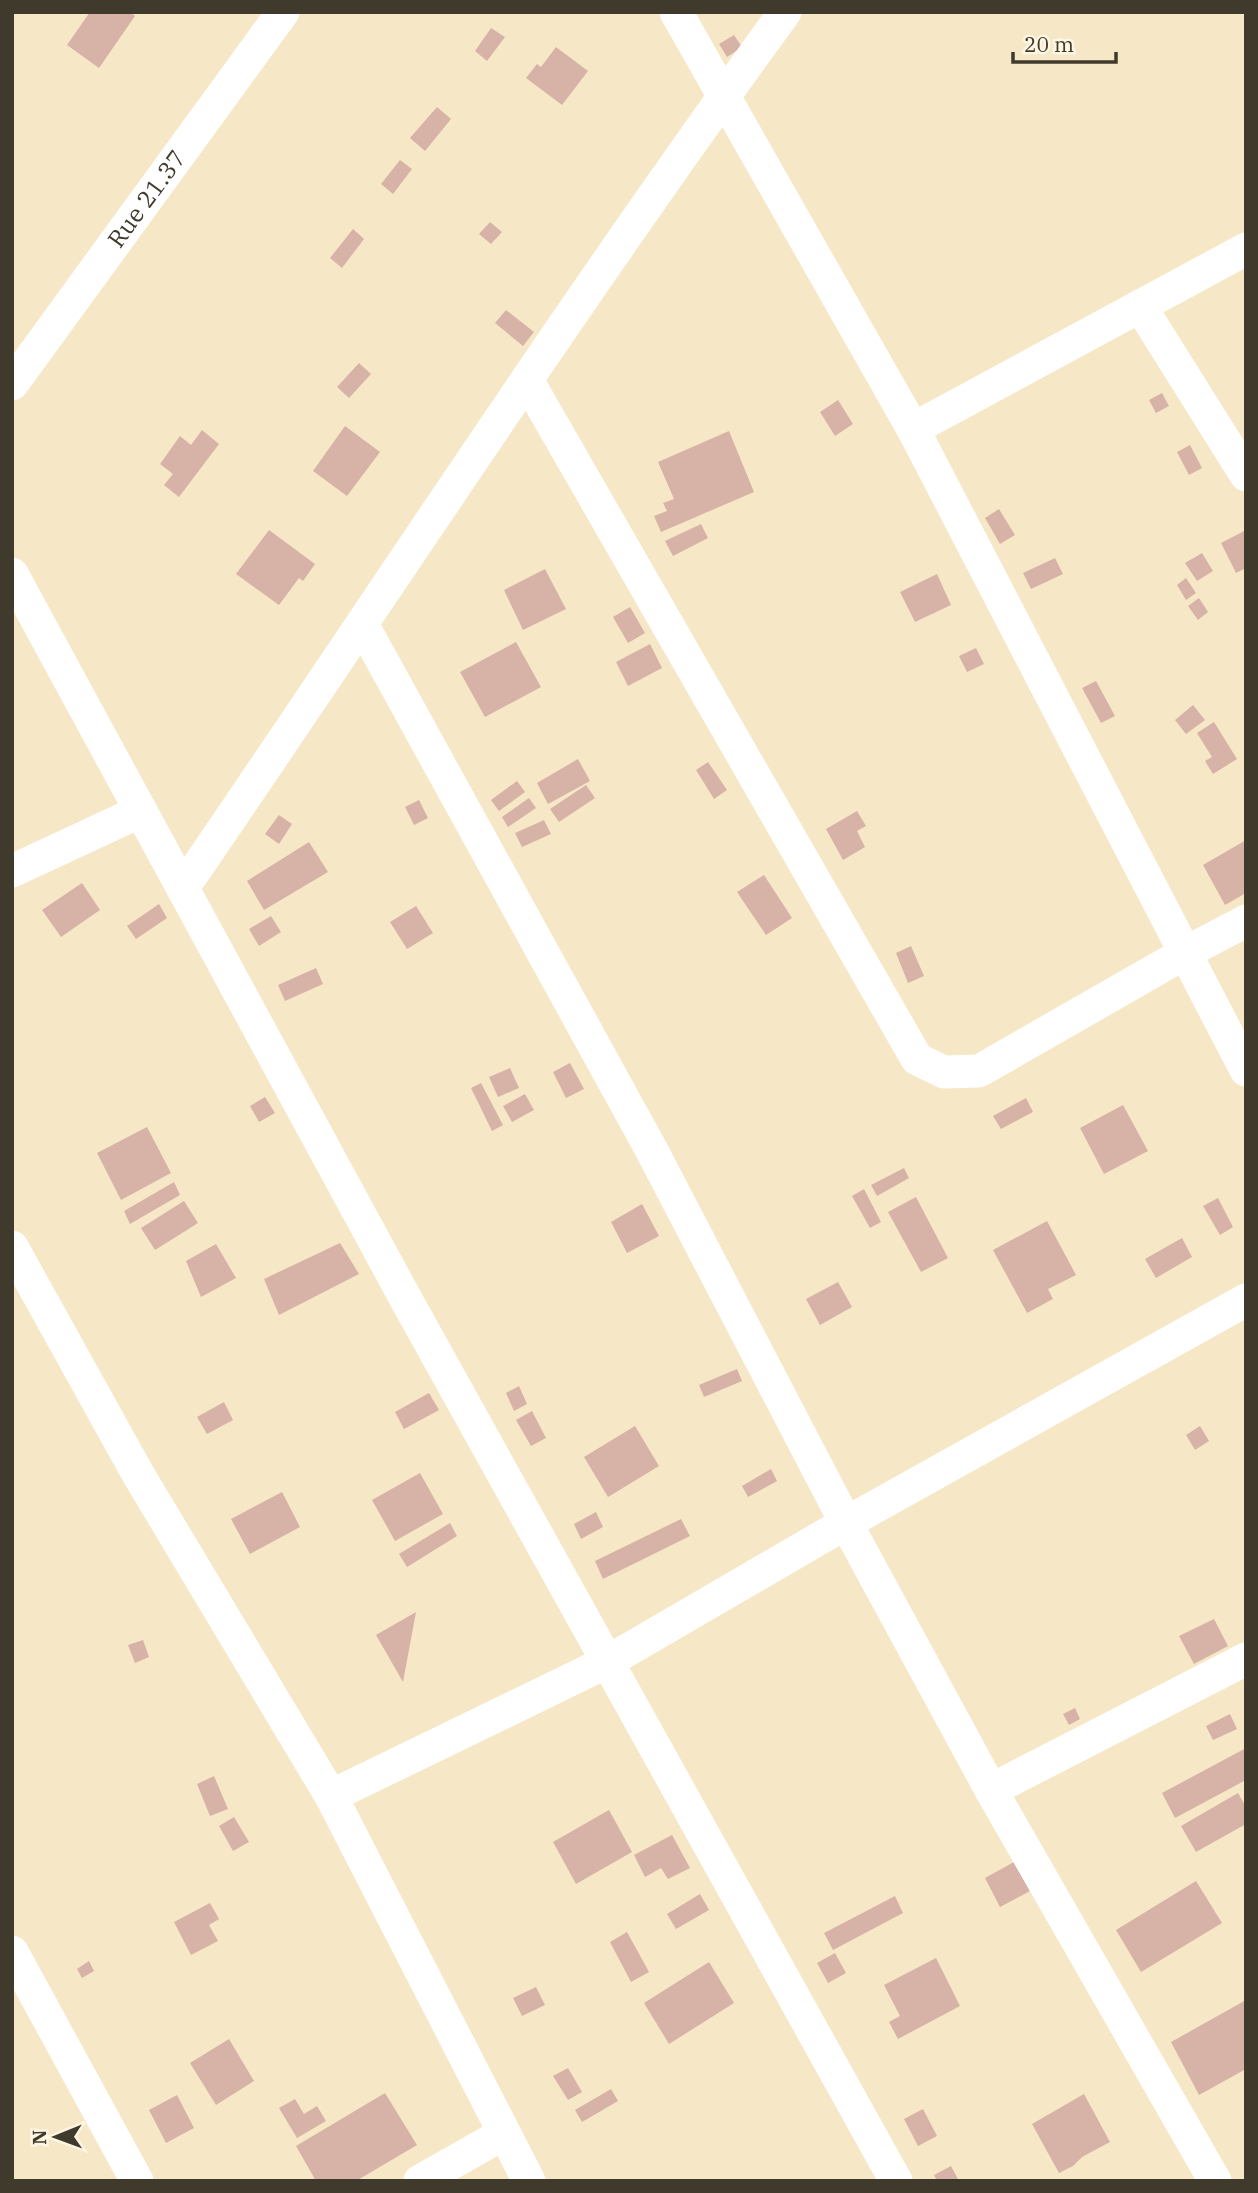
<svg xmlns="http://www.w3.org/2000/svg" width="1258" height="2193" viewBox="0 0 1258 2193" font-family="'IBM Plex Serif',serif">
  <rect width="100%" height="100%" fill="#f6e7c7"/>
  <path fill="#d7b3a7" d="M90,12H130L135,16L99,68L67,45Z
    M491,28L505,37L487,61L475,51Z
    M734,35L742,47L727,57L719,44Z
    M556,47L588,71L562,105L526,78L537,64L541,67Z
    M437,107L451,119L425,151L410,138Z
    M400,160L412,169L393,194L381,184Z
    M490,222L502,232L491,244L479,234Z
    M353,229L364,239L342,268L330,258Z
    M506,310L534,332L523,346L495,323Z
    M359,363L371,374L349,398L337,387Z
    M1162,393L1169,406L1156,413L1149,400Z
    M838,400L853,424L835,436L820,412Z
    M345,426L380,452L347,496L313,471Z
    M202,430L219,444L179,497L164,485L173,474L160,464L180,436L191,445Z
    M729,431L754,492L661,532L654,516L667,511L663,503L674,499L658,462Z
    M1190,445L1202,468L1189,475L1177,452Z
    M999,509L1015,535L1000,544L985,518Z
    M701,524L708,538L673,556L665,541Z
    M269,530L315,564L303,581L299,578L279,605L236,574Z
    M1246,530V568L1236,573L1221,543Z
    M1202,553L1213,571L1197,581L1185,563Z
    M1055,558L1063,574L1031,589L1023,573Z
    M545,569L566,609L523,630L504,590Z
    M937,574L951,605L915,622L900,592Z
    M1186,578L1196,593L1186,600L1177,585Z
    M1199,598L1208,612L1198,620L1188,606Z
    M630,607L645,633L628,643L613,617Z
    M516,642L541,687L485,717L460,672Z
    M650,644L662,668L628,686L616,662Z
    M976,648L984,664L967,672L959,656Z
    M1096,681L1115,716L1101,723L1082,688Z
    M1193,705L1205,720L1186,734L1175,720Z
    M1214,722L1237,759L1213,774L1205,761L1212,757L1197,733Z
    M578,759L590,781L548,804L537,783Z
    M708,762L727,790L714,799L696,770Z
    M517,781L525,792L499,811L491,800Z
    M586,785L595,798L559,822L550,809Z
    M529,798L536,808L508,827L502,817Z
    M419,800L428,818L414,825L405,807Z
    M857,811L866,826L857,831L865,847L843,860L826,829Z
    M279,815L292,824L279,844L265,834Z
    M544,820L551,834L522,847L515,833Z
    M1246,840V893L1225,905L1203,865Z
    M309,842L328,872L264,910L247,881Z
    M764,875L792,918L766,935L737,892Z
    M82,883L100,910L61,937L42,910Z
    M159,904L167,918L136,939L127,926Z
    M416,906L433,933L407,949L390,922Z
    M271,916L281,932L259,946L249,929Z
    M911,946L924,976L908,983L896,953Z
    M316,968L323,984L285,1001L278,985Z
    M570,1063L584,1089L566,1098L553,1072Z
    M510,1068L519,1088L498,1097L489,1077Z
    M481,1083L503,1125L492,1131L471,1088Z
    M525,1094L534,1110L512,1122L503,1106Z
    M265,1097L275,1113L259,1122L250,1106Z
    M1026,1098L1033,1112L1001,1129L993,1116Z
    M1123,1105L1148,1151L1104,1174L1080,1128Z
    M147,1127L171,1173L121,1200L97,1153Z
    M904,1168L909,1178L877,1196L871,1185Z
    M174,1182L180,1195L130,1224L124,1211Z
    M864,1189L881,1222L870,1228L852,1196Z
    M916,1197L948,1258L921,1272L888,1212Z
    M1218,1198L1233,1227L1220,1235L1203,1206Z
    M184,1201L198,1223L155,1250L141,1228Z
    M642,1204L659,1236L627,1253L611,1222Z
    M1047,1221L1076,1275L1048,1289L1053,1299L1027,1313L993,1250Z
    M1182,1238L1192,1257L1156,1278L1145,1259Z
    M340,1243L359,1274L279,1315L264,1279Z
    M216,1244L236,1278L201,1297L186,1261Z
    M838,1282L852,1307L820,1325L806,1299Z
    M737,1369L742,1381L704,1397L699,1385Z
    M519,1386L527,1404L514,1411L506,1393Z
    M429,1393L439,1410L404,1429L395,1412Z
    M224,1402L233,1420L207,1434L197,1417Z
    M532,1411L546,1438L531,1446L516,1420Z
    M635,1426L659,1466L608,1497L584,1457Z
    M1200,1426L1209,1441L1195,1450L1186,1435Z
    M771,1469L777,1481L748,1497L742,1486Z
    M420,1473L443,1514L395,1541L372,1500Z
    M282,1492L300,1527L250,1554L231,1519Z
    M596,1512L603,1527L581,1539L574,1524Z
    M681,1519L690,1536L603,1579L595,1561Z
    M450,1523L457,1536L407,1567L399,1554Z
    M416,1612L403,1682L376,1635Z
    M1214,1619L1228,1646L1194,1664L1179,1636Z
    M143,1640L149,1657L135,1663L128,1645Z
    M1075,1708L1080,1719L1069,1725L1063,1714Z
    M1230,1714L1237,1729L1213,1740L1206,1726Z
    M1246,1748V1780L1175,1818L1162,1793Z
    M214,1776L228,1809L210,1816L197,1784Z
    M1238,1793L1246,1807V1824L1196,1852L1181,1826Z
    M609,1810L632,1852L576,1884L553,1842Z
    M234,1817L249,1842L233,1851L219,1826Z
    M672,1835L690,1868L668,1879L661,1868L645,1877L634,1855Z
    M1014,1862L1030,1891L1000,1907L985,1878Z
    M1196,1881L1222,1923L1141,1972L1116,1930Z
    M700,1894L709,1910L676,1929L667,1914Z
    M895,1896L903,1913L833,1950L824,1933Z
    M210,1903L219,1919L209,1925L218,1941L191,1955L174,1922Z
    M627,1932L649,1972L631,1982L610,1942Z
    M835,1953L846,1973L828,1983L817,1963Z
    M936,1958L960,2006L898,2039L889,2022L900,2016L884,1985Z
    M89,1961L94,1971L82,1978L77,1969Z
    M709,1962L734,2003L669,2044L644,2003Z
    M536,1987L545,2005L522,2016L513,1998Z
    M1246,2000V2069L1199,2095L1171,2042Z
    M229,2039L254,2081L216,2105L190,2063Z
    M568,2068L582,2092L568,2100L553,2076Z
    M611,2089L618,2101L582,2122L575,2110Z
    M385,2093L417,2145L356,2181H316L296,2146Z
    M1084,2094L1110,2142L1082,2157L1073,2166L1059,2173L1032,2124Z
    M177,2095L194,2128L166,2143L149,2110Z
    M295,2099L304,2114L317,2106L326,2121L297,2138L279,2108Z
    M923,2109L937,2136L918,2146L904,2119Z
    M951,2166L959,2181H937L934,2175Z"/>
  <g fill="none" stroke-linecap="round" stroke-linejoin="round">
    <g stroke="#fff" stroke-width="33">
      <path d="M676,12L913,429L1246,1070"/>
      <path d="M1140,306L1246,475"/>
      <path d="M527,380L917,1059L944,1072L979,1071L1185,953L1246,921"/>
      <path id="s1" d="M12,384L283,12"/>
      <path d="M913,429L1246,249"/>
      <path d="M12,574L408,1303L896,2181"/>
      <path d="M362,624L651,1149L846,1523L991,1790L1215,2181"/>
      <path d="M12,871L141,811"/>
      <path d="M183,888C383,596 576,298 785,12"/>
      <path d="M12,1247L138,1474L331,1796L529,2181"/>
      <path d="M991,1790L1246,1659"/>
      <path d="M331,1796L607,1662L846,1523L1246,1300"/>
      <path d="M12,1952L137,2181"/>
      <path d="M420,2181L503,2134"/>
    </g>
  </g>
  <g text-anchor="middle" stroke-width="6" stroke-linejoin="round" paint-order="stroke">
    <g font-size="24" fill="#403a2d" stroke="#fef5e2">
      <text dy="8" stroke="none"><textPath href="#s1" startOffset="229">Rue 21.37</textPath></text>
    </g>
  </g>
  <rect width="1258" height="2193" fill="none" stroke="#403a2d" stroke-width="28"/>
  <g transform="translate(56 2137) rotate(269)" stroke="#fef5e2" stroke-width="5" paint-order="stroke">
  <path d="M0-5L12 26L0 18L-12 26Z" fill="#403a2d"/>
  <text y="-10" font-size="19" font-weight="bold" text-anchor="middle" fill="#403a2d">N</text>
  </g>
  <path d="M1013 52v10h103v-10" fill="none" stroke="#403a2d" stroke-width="3.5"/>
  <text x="1024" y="52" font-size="21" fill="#403a2d" stroke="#fef5e2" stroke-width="5" paint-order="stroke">20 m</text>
</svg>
